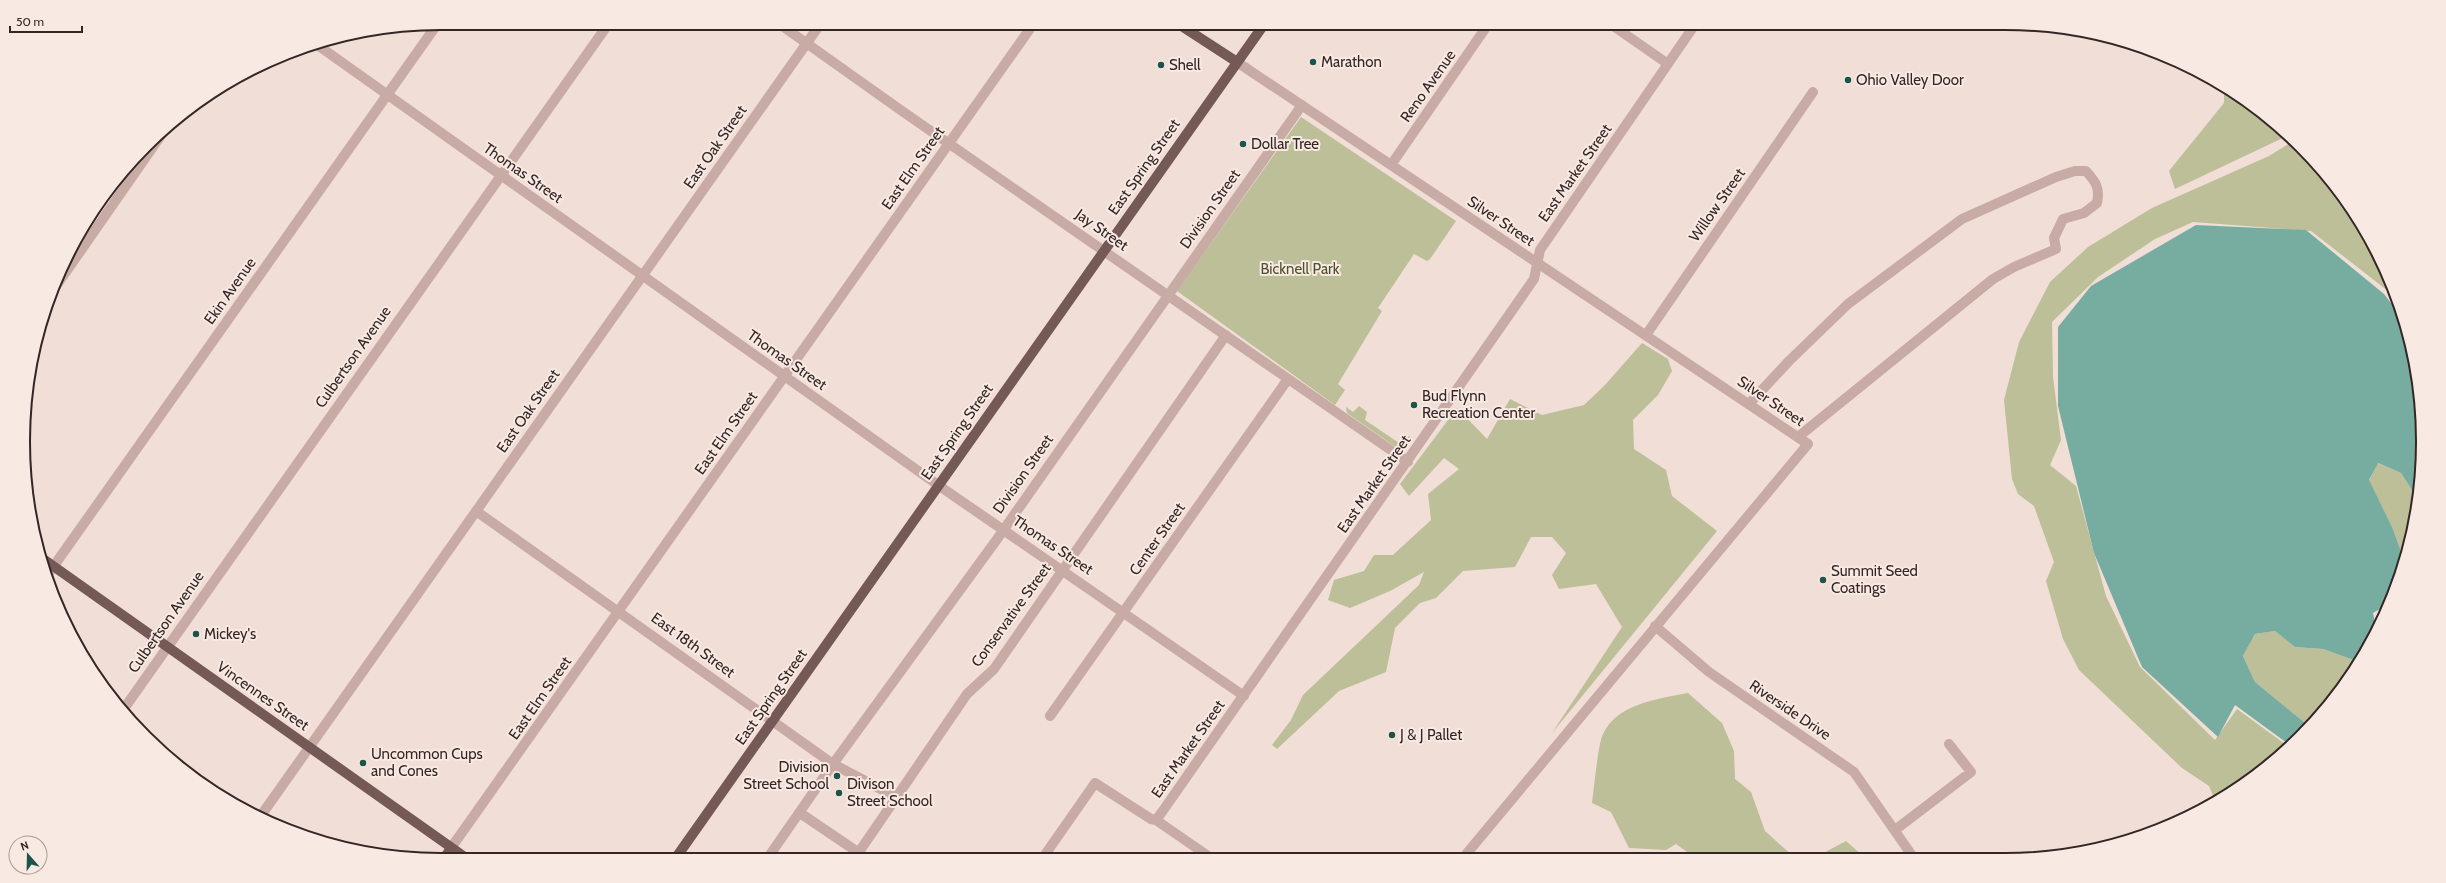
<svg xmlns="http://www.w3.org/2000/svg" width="2446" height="883" viewBox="0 0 2446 883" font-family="Cabin,sans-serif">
  <rect width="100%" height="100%" fill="#f0ded7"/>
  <path fill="#bcbf98" d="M2224,87L2259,109L2287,136L2175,189L2169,171L2224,103Z
    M1301,117L1456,221L1430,259L1427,261L1414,254L1378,308L1382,311L1338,384L1345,390L1335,405L1177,291Z
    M2293,141C2341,186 2380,246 2401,308L2388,291L2311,231L2193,222L2155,239L2098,277L2052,322L2053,377L2061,440L2050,465L2076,486L2106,596L2140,667L2215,740L2237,709L2289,747L2281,756L2215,800L2209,786L2182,768L2079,670L2063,639L2046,581L2054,562L2034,506L2018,494L2012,479L2004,400L2019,342L2050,282L2088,247L2152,208L2269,156Z
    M1642,343L1668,359L1672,371L1658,395L1633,420L1634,449L1666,470L1672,496L1717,531L1552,733L1622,627L1596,584L1559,589L1552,575L1566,553L1552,537H1531L1515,567L1463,571L1436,598L1420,603L1395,628L1386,672L1339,691L1277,749L1272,745L1291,720L1303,695L1419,585L1424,572L1390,591L1350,608L1328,600L1334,580L1364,571L1374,555H1393L1431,520L1428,494L1459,469L1444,458L1409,496L1400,484L1457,408L1487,439L1510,399L1542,415L1584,405L1605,385Z
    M1359,406L1367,412L1365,420L1402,445L1408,436L1412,438L1405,447L1397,448L1347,413L1346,407L1353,412Z
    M2377,463L2401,473L2417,498L2409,550L2404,560L2393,529L2369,481Z
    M2275,631L2295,647L2323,649L2359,662L2319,717L2310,727L2255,682L2243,656L2255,634Z
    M1688,693L1722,723L1734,751L1735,779L1751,792L1765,831L1794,857H1686L1687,852L1676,844L1666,850L1629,848L1611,812L1592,803C1594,789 1598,744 1603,734C1618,703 1658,699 1688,693Z
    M1846,841L1864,857H1816Z"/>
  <path fill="#77ada1" d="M2196,225L2306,230L2384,294L2404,320L2419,387L2422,469L2417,498L2401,473L2378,463L2369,480L2393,529L2404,560L2385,606L2373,613C2378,633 2371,646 2359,662L2323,649L2295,647L2275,631L2255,634L2243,656L2255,682L2310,727L2291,746L2235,705L2218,737L2142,667L2094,553L2058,406V327L2091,286Z"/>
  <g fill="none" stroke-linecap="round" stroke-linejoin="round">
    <path stroke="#c8aba4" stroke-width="10" d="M778,23L902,111L1408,462
      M1609,23L1668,64
      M316,44L938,485L1244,696
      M1237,62L1808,444L1463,858
      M1391,165L1489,23
      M54,289L169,124
      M1646,335L1813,92
      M1749,404L1789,361L1848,304L1962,219L2056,177L2075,171H2086C2096,182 2100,188 2097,203L2084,213L2063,219L2054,238L2056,249L2014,267L1993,279L1798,437
      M476,511L833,764L896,797
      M46,577L438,23
      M1655,626L1709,672L1854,772L1913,857
      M123,710L609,23
      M1050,716L1288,379
      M800,813L868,859
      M260,817L821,23
      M1156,820L1211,858
      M1895,830L1971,772L1949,744
      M451,848L1034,23
      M859,852L967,694L994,669L1226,335
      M767,859L833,764L995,542L1302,105
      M1042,859L1095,783L1151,819L1156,820L1162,812L1534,279L1540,250L1696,23"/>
    <path stroke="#755956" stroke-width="10" d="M1177,23L1237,62
      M39,556L469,860
      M675,859L1265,23
      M443,860L451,848"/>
  </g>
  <g fill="#1c5449" stroke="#f8e9e3" stroke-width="1.5">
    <circle cx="1313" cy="62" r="4"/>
    <circle cx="1161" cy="65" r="4"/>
    <circle cx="1848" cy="80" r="4"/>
    <circle cx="1243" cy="144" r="4"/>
    <circle cx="1414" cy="405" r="4"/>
    <circle cx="1823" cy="580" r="4"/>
    <circle cx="196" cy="634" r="4"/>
    <circle cx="1392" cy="735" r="4"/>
    <circle cx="363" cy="763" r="4"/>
    <circle cx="837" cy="776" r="4"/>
    <circle cx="839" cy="793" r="4"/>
  </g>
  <g text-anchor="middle" stroke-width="4" stroke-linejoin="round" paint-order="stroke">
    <g font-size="15" fill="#332625" stroke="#f8e9e3" text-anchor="start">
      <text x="1321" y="67">Marathon</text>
      <text x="1169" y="70">Shell</text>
      <text x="1856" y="85">Ohio Valley Door</text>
      <text x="1251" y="149">Dollar Tree</text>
      <text x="1422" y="401">Bud Flynn<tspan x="1422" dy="17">Recreation Center</tspan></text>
      <text x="1831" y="576">Summit Seed<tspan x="1831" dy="17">Coatings</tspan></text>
      <text x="204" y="639">Mickey's</text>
      <text x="1400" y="740">J &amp; J Pallet</text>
      <text x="371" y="759">Uncommon Cups<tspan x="371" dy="17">and Cones</tspan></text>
      <text x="829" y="772" text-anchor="end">Division<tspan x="829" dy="17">Street School</tspan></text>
      <text x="847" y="789">Divison<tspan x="847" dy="17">Street School</tspan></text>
    </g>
    <g font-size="15" fill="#332625" stroke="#f8e9e3">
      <text transform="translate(1428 86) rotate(-55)" y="5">Reno Avenue</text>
      <text transform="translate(715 147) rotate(-55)" y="5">East Oak Street</text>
      <text transform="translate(1144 167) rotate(-55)" y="5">East Spring Street</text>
      <text transform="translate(913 168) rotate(-55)" y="5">East Elm Street</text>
      <text transform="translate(523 173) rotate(35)" y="5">Thomas Street</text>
      <text transform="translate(1575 173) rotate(-55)" y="5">East Market Street</text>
      <text transform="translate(1717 205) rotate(-55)" y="5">Willow Street</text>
      <text transform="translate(1210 209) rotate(-55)" y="5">Division Street</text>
      <text transform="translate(1501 221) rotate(34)" y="5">Silver Street</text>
      <text transform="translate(1102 230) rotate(35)" y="5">Jay Street</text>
      <text transform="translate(230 291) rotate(-55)" y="5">Ekin Avenue</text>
      <text transform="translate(353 357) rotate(-55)" y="5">Culbertson Avenue</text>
      <text transform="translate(787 360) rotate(35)" y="5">Thomas Street</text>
      <text transform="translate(1771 401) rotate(34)" y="5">Silver Street</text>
      <text transform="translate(528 411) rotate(-55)" y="5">East Oak Street</text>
      <text transform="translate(957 432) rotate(-55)" y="5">East Spring Street</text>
      <text transform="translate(726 433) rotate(-55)" y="5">East Elm Street</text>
      <text transform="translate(1023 474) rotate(-55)" y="5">Division Street</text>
      <text transform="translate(1374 484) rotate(-55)" y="5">East Market Street</text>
      <text transform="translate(1157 539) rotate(-55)" y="5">Center Street</text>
      <text transform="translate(1053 545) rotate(34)" y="5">Thomas Street</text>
      <text transform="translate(1011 615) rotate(-54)" y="5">Conservative Street</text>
      <text transform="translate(166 622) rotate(-55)" y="5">Culbertson Avenue</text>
      <text transform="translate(693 645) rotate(36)" y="5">East 18th Street</text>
      <text transform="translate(263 696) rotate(35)" y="5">Vincennes Street</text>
      <text transform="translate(771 697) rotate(-55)" y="5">East Spring Street</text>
      <text transform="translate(540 698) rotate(-55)" y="5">East Elm Street</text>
      <text transform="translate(1790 710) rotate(34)" y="5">Riverside Drive</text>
      <text transform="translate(1188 749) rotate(-55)" y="5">East Market Street</text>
    </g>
    <g font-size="15" fill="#4d512a" stroke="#f8e9e3">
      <text x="1300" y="274">Bicknell Park</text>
    </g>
  </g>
  <path d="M0 0H2446V883H0ZM441 30H2005A411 411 0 0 1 2416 441V442A411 411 0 0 1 2005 853H441A411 411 0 0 1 30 442V441A411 411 0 0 1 441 30Z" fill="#f8e9e3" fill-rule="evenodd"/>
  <path fill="none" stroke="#332625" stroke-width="2" d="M441 30H2005A411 411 0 0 1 2416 441V442A411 411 0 0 1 2005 853H441A411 411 0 0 1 30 442V441A411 411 0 0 1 441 30Z"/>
  <g transform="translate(28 855) rotate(340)"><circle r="19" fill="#f8e9e3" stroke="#a99b97"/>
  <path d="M0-3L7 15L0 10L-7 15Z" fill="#1c5449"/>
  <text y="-6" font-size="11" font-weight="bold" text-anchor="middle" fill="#332625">N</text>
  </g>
  <path d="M10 26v6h72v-6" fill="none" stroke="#332625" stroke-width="2"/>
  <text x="16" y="26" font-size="12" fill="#332625" stroke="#f8e9e3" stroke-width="3" paint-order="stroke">50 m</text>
</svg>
